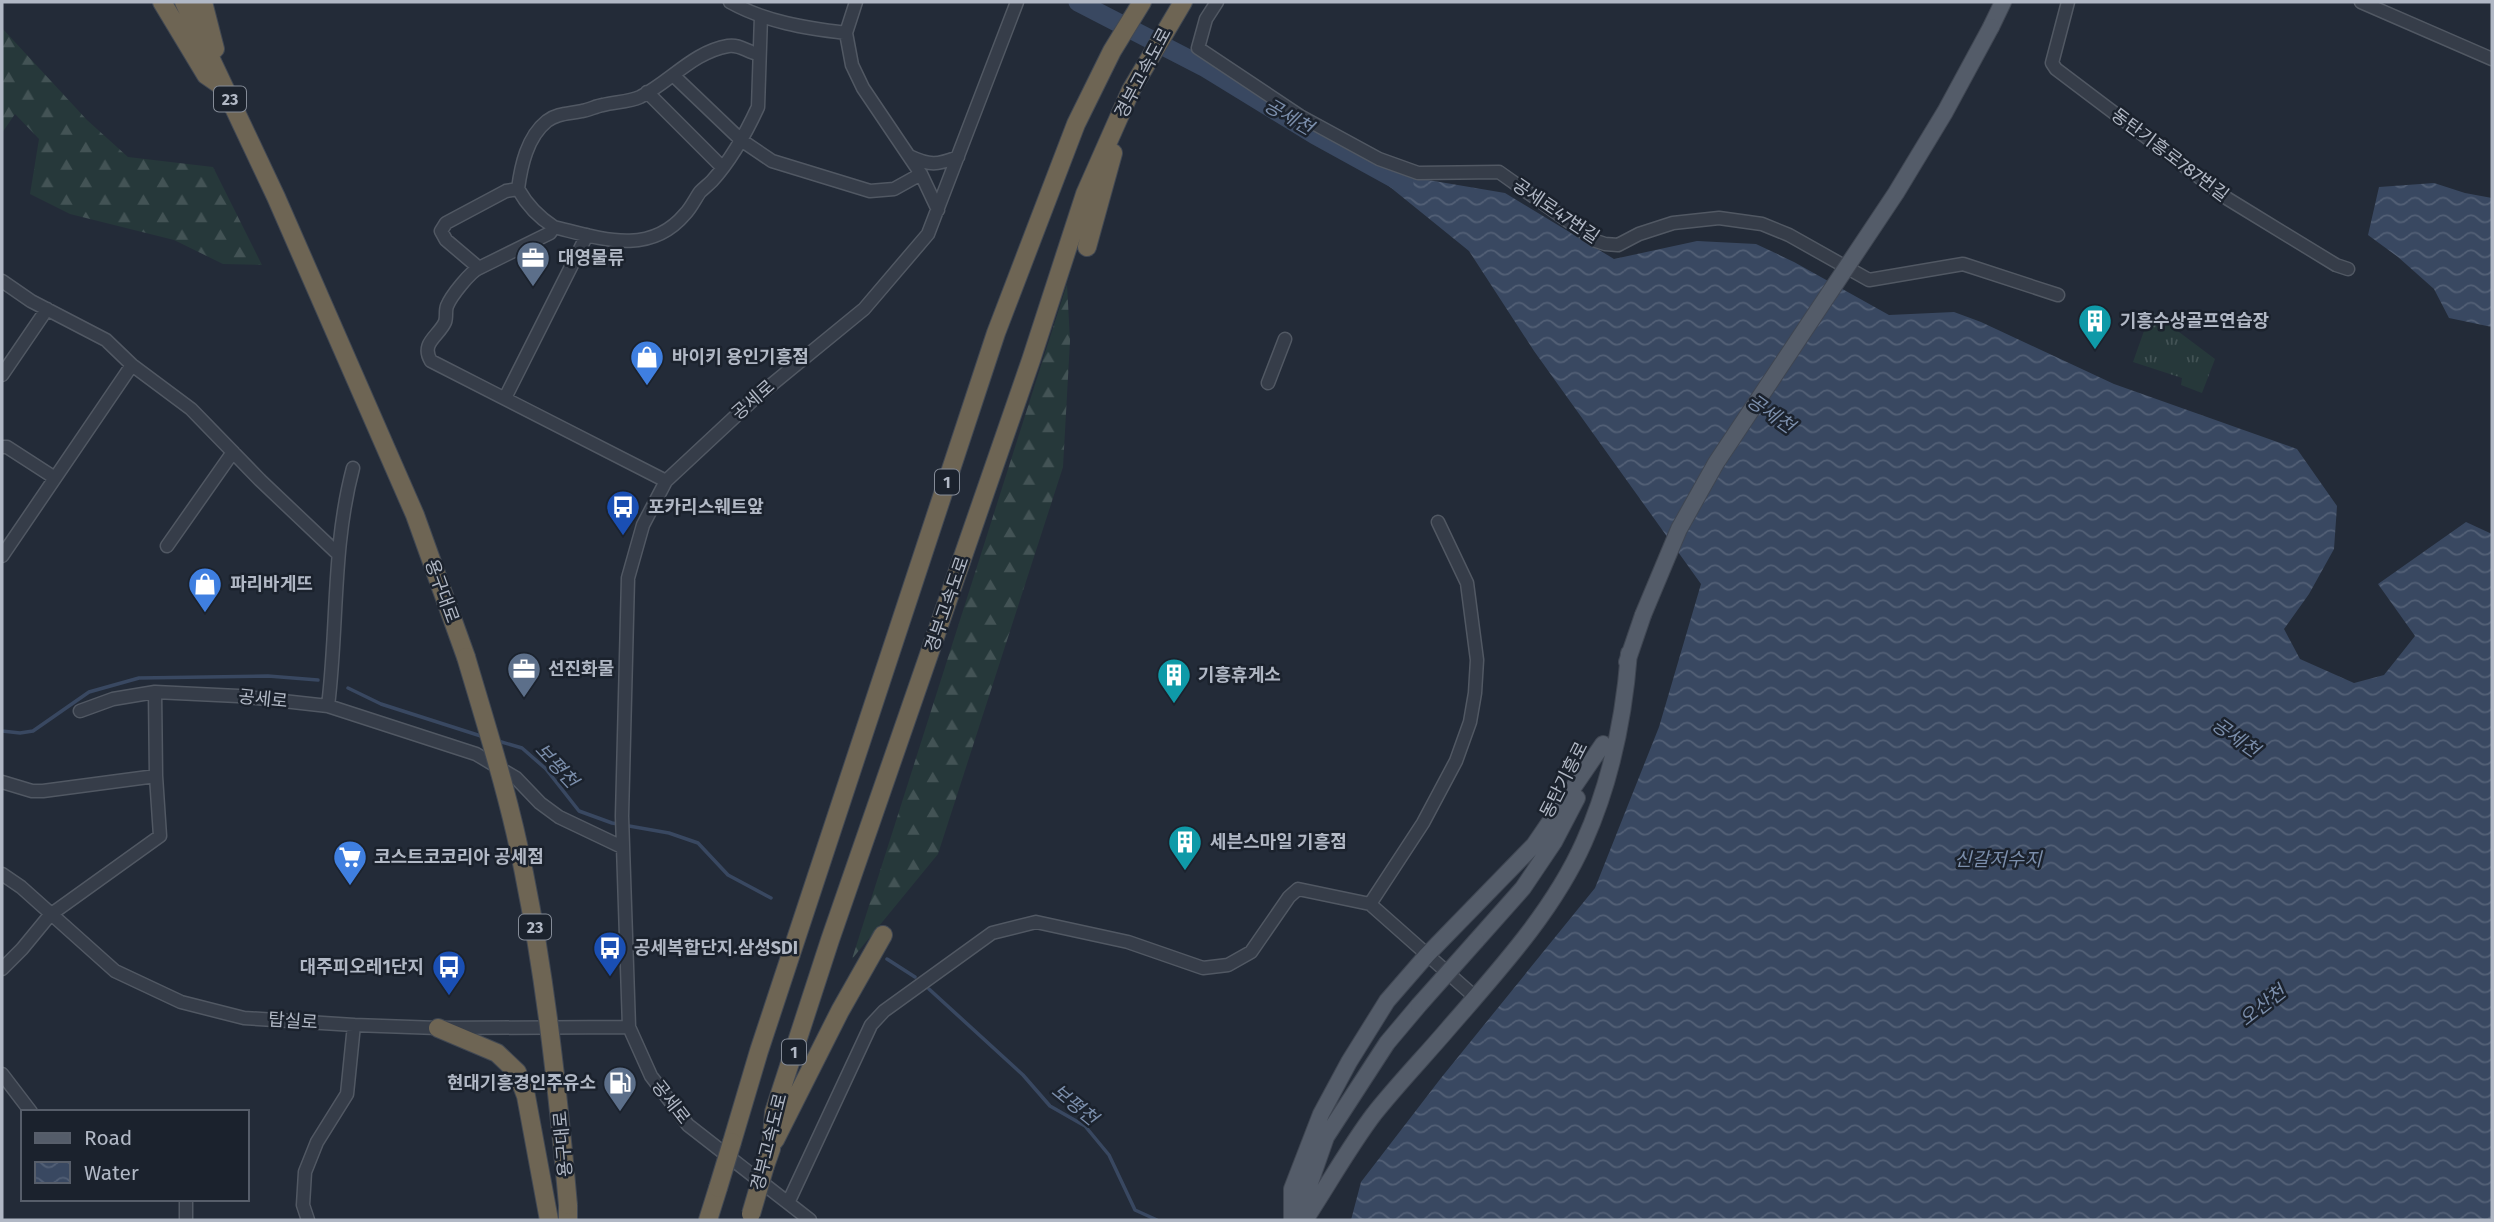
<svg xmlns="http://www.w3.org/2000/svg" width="2494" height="1222" viewBox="0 0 2494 1222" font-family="'Fira Sans','Noto Sans KR',sans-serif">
  <defs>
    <pattern id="grass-tufts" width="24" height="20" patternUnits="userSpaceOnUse" patternTransform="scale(1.75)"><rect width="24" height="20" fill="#26383a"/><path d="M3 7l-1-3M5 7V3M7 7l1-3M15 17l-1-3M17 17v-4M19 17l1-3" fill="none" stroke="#435355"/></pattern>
    <pattern id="forest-firs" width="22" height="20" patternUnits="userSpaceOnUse" patternTransform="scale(1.75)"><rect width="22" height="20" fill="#26383a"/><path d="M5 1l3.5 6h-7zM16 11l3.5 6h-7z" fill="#435355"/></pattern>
    <pattern id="water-waves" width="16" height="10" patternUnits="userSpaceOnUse" patternTransform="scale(1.75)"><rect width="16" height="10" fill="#394861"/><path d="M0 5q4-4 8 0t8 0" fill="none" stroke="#536076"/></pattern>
  </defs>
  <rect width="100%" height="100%" fill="#232b38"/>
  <path fill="url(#grass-tufts)" d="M2151,311L2215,359L2202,393L2181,385L2182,378L2133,362Z"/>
  <path fill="url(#forest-firs)" d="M2,28L87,120L128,157L213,167L262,265L223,264L174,240L70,214L30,194L39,139L15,114L2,133Z
    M1067,284L1070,341L1063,467L938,854L852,959Z"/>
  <path fill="url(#water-waves)" d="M1369,170L1505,193L1614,259L1697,241L1756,244L1794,262L1889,315L1954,312L1981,322L2114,384L2297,449L2337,506L2334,549L2309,594L2284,629L2300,659L2354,683L2384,675L2415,636L2378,584L2466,522L2492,534V1220H1351L1361,1182L1441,1078L1595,888L1659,727L1701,584L1534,351L1469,251Z
    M2434,183L2465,193L2492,198V327L2449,318L2434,289L2398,257L2368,235L2379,187Z"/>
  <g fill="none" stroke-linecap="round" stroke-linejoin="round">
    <path stroke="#394861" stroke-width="3.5" d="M348,688L381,704L484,737
      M2,731L20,733L33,731L89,692L139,678L268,676L318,680
      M498,741L522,748L546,769L579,811L612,823L669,833L698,843L728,875L771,898
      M887,959L915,977
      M929,989L1023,1075L1050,1106L1085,1126L1109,1155L1135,1210L1157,1220"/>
    <path stroke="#394861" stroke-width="19" d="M1078,2L1204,67L1315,135L1404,184"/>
    <g stroke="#515863" stroke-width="15">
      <path id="minor" d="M730,2C766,22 805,28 846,33
        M856,2L846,33L852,65L863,88L921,174L938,210
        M1217,2L1206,19L1198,48L1300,116L1379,159L1418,173L1499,172L1596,241L1605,244L1618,245L1639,234L1673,223L1719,218L1762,224L1789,235L1869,280L1963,264L2058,295
        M2068,2L2052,63L2056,69L2228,199L2336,265L2348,269
        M2361,2L2492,59
        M758,54C747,52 740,44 728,46C693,52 670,82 640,97C629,102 614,102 603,105C596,106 589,110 582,111C569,114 558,113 547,121C527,137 521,166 518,189L506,191L446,223L441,231L446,240L479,268L550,233L554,227C599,238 649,257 685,214C691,208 695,199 700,192C704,188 708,185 712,181C731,160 746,133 758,107L761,16
        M674,76L741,140L772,161L870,191L894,189L921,174
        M647,92L722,167
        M909,156C930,166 937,165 958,157
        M518,189C527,205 538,217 554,227
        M479,268C470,272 451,296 447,306C445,311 447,317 445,322C439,336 420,343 431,361L666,481
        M2,281L31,301L106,340L132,365L191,409L260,480L337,553
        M2,375L47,309
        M1268,383L1285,339
        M505,398L587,235
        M2,447H7L55,478
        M167,546L233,452
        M2,556L132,365
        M328,706C338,626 332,547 353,468
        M80,711L113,699L155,692L238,696L328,706L476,754L516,778L540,803L559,817L622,847
        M2,782L32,791H43L156,776
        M2,874L21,887L115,971L181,1002L244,1018L354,1025L438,1028L629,1027
        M1370,904L1475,997
        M2,969L22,949L50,915L160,836L156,776L155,692
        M2,1074L31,1112
        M186,1199V1220
        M788,1203L871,1025L884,1011L992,933L1036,922L1128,942L1203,968L1228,965L1251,952L1289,897L1298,889L1370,904L1423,823L1456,761L1470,722L1475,693L1477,660L1467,583L1438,522
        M308,1220L303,1205L305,1172L317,1142L347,1094L354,1025
        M810,1220L688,1125L651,1076L629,1027L622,816L628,578L643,525L666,481L754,399L864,309L928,234L1017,2"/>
    </g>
    <g stroke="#3f4652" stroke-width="18">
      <path id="major" d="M1991,27L2003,2
        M1627,662L1643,615
        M1476,941L1523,888L1554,842L1577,798
        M1292,1220V1189L1321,1114L1349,1062L1387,1001L1427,955L1534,845L1603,744
        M1297,1220L1326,1137L1387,1043L1419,1005
        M1305,1220C1328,1185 1349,1147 1374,1114C1397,1085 1423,1058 1447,1030C1497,972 1553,912 1584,842C1611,782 1624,718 1629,653"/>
    </g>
    <g stroke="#414853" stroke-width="20">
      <path id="highway" d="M162,2L206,75L219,84
        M184,2L276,197L415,515L466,657
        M203,2L215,49
        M1087,247L1113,153
        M438,1028L497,1053L517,1072L526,1096L549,1220
        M775,1140L840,1011L883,935
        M732,1142L759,1051L996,333L1076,124L1112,51L1142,2
        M765,1166L771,1149L774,1112L830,940L1031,360L1085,194L1131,90L1183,2
        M568,1205V1220
        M708,1220L718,1188"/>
    </g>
    <use href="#minor" stroke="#363d49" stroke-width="12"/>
    <use href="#major" stroke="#545c69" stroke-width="16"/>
    <use href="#highway" stroke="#6e6554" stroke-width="18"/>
    <g stroke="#3f4652" stroke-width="18" stroke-linecap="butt">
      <path id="major-bridge" d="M1643,615L1679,529L1716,463L1896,193L1945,112L1991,27
        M1419,1005L1476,941"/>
    </g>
    <g stroke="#414853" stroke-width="20" stroke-linecap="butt">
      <path id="highway-bridge" d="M466,657C487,728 510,800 524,873C546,982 558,1093 568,1205
        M718,1188L732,1142
        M751,1214L765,1166"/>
    </g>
    <use href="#major-bridge" stroke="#545c69" stroke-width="16"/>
    <use href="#highway-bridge" stroke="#6e6554" stroke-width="18"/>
  </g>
  <defs>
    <g id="office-pin" transform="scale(1.75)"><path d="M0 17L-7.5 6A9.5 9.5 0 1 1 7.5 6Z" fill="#5c6f8a" stroke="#1b222d"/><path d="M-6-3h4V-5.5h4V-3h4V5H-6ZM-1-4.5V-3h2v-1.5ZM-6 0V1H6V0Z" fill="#fff"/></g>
    <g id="building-pin" transform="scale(1.75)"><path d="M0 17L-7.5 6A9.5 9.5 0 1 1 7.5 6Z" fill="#0f9aa8" stroke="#1b222d"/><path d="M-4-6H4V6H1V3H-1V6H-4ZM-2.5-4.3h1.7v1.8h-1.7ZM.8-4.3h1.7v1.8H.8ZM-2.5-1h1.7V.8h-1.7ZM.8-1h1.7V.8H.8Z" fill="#fff"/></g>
    <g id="shop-pin" transform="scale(1.75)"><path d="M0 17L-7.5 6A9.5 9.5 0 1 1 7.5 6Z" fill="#3f7fe0" stroke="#1b222d"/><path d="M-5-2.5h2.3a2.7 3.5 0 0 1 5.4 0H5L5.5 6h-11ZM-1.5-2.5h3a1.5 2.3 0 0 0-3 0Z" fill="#fff"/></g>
    <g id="bus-pin" transform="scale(1.75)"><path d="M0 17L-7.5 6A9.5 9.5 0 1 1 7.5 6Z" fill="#1a4fb4" stroke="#1b222d"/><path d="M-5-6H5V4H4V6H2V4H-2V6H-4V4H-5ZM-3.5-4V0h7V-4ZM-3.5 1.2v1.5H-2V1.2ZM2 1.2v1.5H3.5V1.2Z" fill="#fff"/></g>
    <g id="supermarket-pin" transform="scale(1.75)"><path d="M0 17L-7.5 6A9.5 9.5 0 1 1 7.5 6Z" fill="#3f7fe0" stroke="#1b222d"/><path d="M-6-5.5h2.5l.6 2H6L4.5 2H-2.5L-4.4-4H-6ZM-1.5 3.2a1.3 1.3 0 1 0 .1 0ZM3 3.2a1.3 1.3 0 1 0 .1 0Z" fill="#fff"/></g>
    <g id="fuel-pin" transform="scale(1.75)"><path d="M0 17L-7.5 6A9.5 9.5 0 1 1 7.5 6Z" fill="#5c6f8a" stroke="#1b222d"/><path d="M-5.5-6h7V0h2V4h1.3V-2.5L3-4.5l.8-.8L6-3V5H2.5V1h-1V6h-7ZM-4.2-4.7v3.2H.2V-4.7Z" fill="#fff"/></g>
  </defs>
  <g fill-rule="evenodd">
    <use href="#office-pin" x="533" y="258"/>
    <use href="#building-pin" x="2095" y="321"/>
    <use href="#shop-pin" x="647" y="357"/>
    <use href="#bus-pin" x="623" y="507"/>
    <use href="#shop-pin" x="205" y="584"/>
    <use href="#office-pin" x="524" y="669"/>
    <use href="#building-pin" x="1174" y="675"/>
    <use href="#building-pin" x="1185" y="842"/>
    <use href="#supermarket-pin" x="350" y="857"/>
    <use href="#bus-pin" x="610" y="948"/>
    <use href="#bus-pin" x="449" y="967"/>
    <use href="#fuel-pin" x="620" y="1083"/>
  </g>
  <g text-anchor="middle" stroke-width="5" stroke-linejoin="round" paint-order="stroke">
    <g fill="#1b222d" stroke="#848b97" stroke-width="2">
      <rect x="214" y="86.5" width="32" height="25" rx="5"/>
      <rect x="935" y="469.5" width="24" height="25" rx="5"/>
      <rect x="519" y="914.5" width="32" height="25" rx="5"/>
      <rect x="782" y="1039.5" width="24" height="25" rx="5"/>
    </g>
    <g font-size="16" font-weight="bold" fill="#b1b8c5">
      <text x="230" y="105">23</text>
      <text x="947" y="488">1</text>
      <text x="535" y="933">23</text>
      <text x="794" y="1058">1</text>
    </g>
    <g font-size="18" fill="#b1b8c5" stroke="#1b222d">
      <text transform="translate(1143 73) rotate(-62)" y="6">경부고속도로</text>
      <text transform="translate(2170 155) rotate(37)" y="6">동탄기흥로787번길</text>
      <text transform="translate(1556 211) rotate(34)" y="6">공세로47번길</text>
      <text transform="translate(753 400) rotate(-41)" y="6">공세로</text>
      <text transform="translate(442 591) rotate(70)" y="6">용구대로</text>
      <text transform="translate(947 604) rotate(-71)" y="6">경부고속도로</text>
      <text transform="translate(263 699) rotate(6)" y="6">공세로</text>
      <text transform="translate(1564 780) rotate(-63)" y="6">동탄기흥로</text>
      <text transform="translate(293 1021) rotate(4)" y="6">탑실로</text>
      <text transform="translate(671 1102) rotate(52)" y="6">공세로</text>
      <text transform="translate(769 1142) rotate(-76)" y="6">경부고속도로</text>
      <text transform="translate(563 1144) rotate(-95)" y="6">용구대로</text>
    </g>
    <g font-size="18" font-weight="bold" fill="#b1b8c5" stroke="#1b222d" text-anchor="start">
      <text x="558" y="264">대영물류</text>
      <text x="2120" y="327">기흥수상골프연습장</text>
      <text x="672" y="363">바이키 용인기흥점</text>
      <text x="648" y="513">포카리스웨트앞</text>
      <text x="230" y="590">파리바게뜨</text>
      <text x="548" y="675">선진화물</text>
      <text x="1198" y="681">기흥휴게소</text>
      <text x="1210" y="848">세븐스마일 기흥점</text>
      <text x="374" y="863">코스트코코리아 공세점</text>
      <text x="634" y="954">공세복합단지.삼성SDI</text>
      <text x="424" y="973" text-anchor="end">대주피오레1단지</text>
      <text x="596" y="1089" text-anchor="end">현대기흥경인주유소</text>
    </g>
    <g font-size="19" font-style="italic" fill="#7b8eab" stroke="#1b222d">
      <text transform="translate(1289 116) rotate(30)" y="7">공세천</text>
      <text transform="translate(1771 413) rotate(35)" y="7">공세천</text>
      <text transform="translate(2236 737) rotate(35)" y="7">공세천</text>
      <text transform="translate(557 765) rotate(47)" y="7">보평천</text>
      <text x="1998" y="866">신갈저수지</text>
      <text transform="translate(2262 1005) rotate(-38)" y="7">오산천</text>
      <text transform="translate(1075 1104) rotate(39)" y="7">보평천</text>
    </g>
  </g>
  <rect width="2494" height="1222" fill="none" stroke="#b1b8c5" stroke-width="7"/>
  <rect x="21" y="1110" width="228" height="91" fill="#1b222d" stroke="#575e6a" stroke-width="2"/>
  <rect x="35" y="1133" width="35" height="10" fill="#545c69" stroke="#575e6a" stroke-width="2"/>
  <text x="84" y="1145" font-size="21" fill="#b1b8c5">Road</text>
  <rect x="35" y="1162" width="35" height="21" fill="url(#water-waves)" stroke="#575e6a" stroke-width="2"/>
  <text x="84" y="1180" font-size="21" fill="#b1b8c5">Water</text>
</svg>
